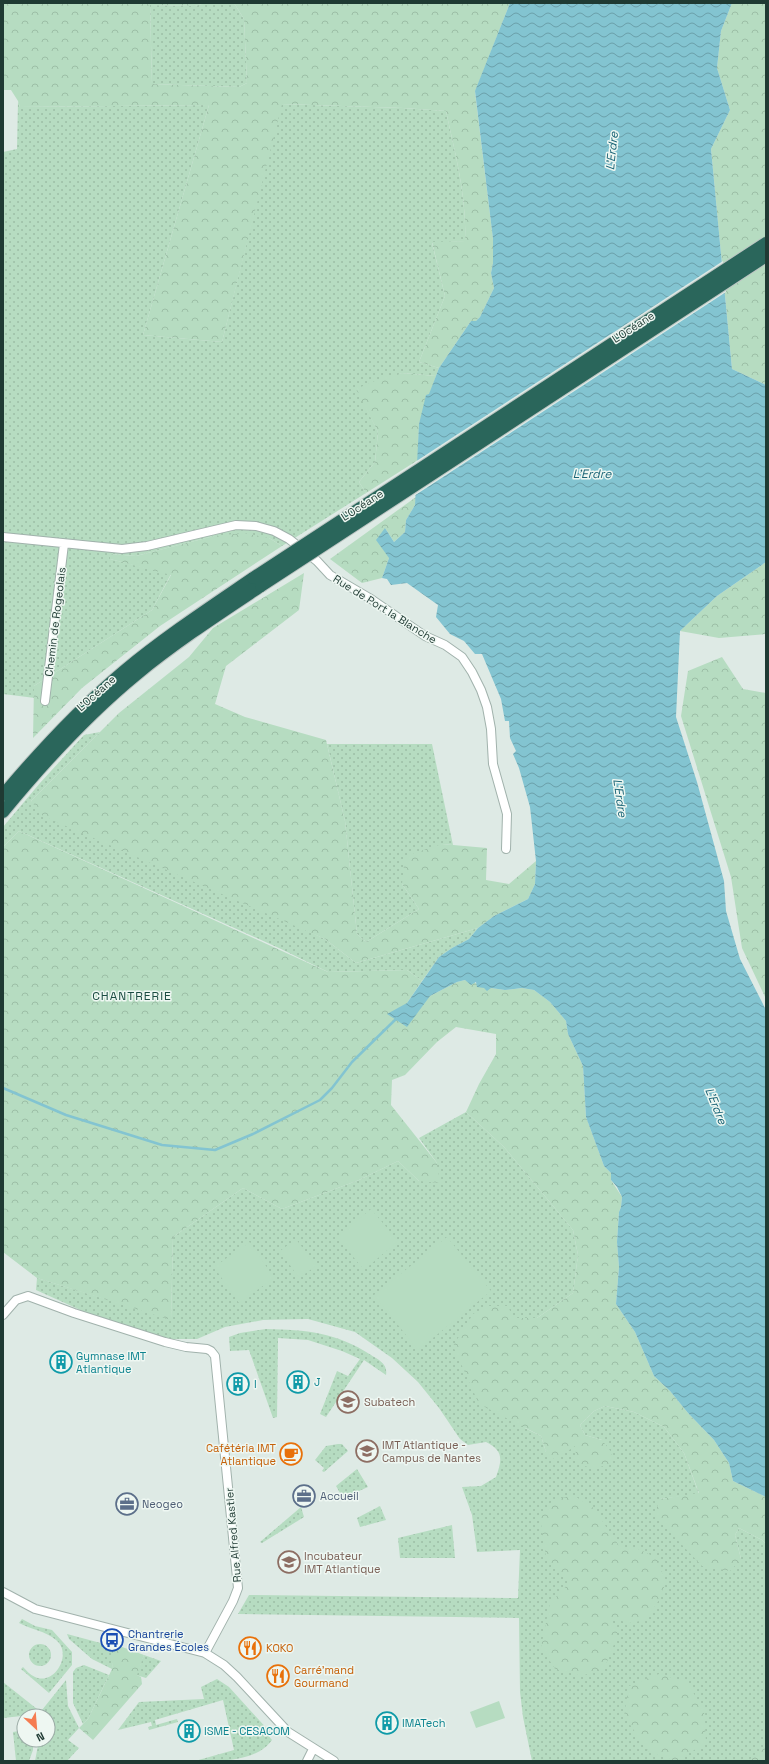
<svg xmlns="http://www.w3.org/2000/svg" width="769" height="1764" viewBox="0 0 769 1764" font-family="'Space Grotesk',sans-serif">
  <defs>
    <pattern id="grass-dots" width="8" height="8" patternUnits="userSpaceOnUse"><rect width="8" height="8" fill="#b6dcc1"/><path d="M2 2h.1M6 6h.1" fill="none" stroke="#9cbea6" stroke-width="1.8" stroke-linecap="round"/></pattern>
    <pattern id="forest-crowns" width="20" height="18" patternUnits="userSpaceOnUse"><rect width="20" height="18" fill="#b6dcc1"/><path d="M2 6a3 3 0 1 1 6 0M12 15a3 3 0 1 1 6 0" fill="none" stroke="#9cbea6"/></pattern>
    <pattern id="water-waves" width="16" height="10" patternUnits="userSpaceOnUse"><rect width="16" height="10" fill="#83c4d1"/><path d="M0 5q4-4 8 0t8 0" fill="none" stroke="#6ba0aa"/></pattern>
  </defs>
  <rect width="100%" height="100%" fill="#deeae5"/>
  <path fill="url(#grass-dots)" d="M205,3H234L244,19L247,83L239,87L152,84L150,5L195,6Z
    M18,101L20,107L209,105L143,335L222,342L281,104L403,108L446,111C455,153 467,197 465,241L432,243L445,296L419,362L439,368L436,376L402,373L357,389L378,432L375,462L359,482L366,493L282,546L269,538L214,536L136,556L110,554V559L171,574L152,610L34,686L35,698L3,694V152L17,149Z
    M100,732L31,801L325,939L356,963L478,928L469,939L452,948L439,957L422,981L407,970L328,972L281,949L19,831L3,847V827L40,783L84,735Z
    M327,744H432L453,845L442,844L402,884L419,909L366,942L357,934L345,821Z
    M466,1112L504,1147L573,1230L578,1255L573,1293L537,1318H513L525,1428L541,1436L546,1452L602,1440L585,1435L580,1425L594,1411L605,1406L634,1412L664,1427L684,1453L699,1494L660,1499L741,1559L735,1535L739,1528L762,1540L766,1544V1761H532L523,1717L520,1692L519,1618L238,1614L249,1595L518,1598L520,1550L477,1552L472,1515L462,1487L481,1486L496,1477C502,1460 504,1451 486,1442L468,1445L460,1439L439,1408L418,1382L392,1358L355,1332L308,1319L263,1320L225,1327L197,1339H162L96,1317L36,1290L37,1278L171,1319L173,1237L243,1188L282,1209L359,1180L398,1161L419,1181L437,1163L419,1138Z
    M266,1329C306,1330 336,1332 371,1355C379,1360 388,1364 386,1375L364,1360L326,1417L320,1414L337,1371L348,1376L360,1359L342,1351L308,1340L278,1338L277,1417L273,1418L249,1350L230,1351L229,1337L240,1333Z
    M338,1444H342L348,1451L324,1472L322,1471L324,1468L315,1460L326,1446Z
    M357,1469L368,1487L343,1498L336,1486Z
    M380,1506L386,1520L360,1527L357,1518Z
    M301,1507L304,1517L262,1543L260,1542Z
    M452,1525L455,1558H400L398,1538Z
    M22,1619L35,1626L52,1630L72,1652V1665L49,1693L21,1669L23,1667C26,1670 30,1675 35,1677C55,1686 73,1653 56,1640C46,1631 30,1629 19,1623Z
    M67,1634L108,1645L114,1656L112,1669L92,1659L69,1639Z
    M29 1655a11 11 0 1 1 22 0a11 11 0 1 1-22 0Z
    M144,1655L161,1661L146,1678L136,1675Z
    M84,1665L109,1675L88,1719L83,1724L73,1703V1672L76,1668Z
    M217,1679L229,1687L270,1732L268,1735L272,1740C269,1744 265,1748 260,1751C241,1762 216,1761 195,1761L234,1750L223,1700L155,1720L156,1725L177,1719L178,1722L149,1730L148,1727L152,1726L151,1722L118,1730L139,1702L204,1699L201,1687Z
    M66,1680L68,1706L79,1728L68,1740L79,1748L67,1761H35L39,1740H48V1716H39L42,1710Z
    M3,1682L37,1709L31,1715L3,1718Z
    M19,1720H24V1740H33V1750L29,1761H16L13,1732L19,1731Z"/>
  <path fill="url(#forest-crowns)" d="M3,3H205L195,6L150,5L152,84L239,87L247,83L244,19L234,3H510L475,92L493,239V263L491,273L494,288L480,317L476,321H471L439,368L419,362L445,296L432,242L465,241C467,197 455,153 446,111L403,108L282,104L222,342L143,335L209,105L20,107L18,101L11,90H3Z
    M732,3H766V385L732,369L711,149L730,110L717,68L721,31Z
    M402,373L436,376L419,424L418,460L366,493L359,482L375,462L378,432L356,389L384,377Z
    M416,497L415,505L406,520L405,532L394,542L385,528L389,558L382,578L362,583L330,559Z
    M244,533L269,538L282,546L160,626L82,688L33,738L34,686L152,610L171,575L110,559V554L136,556L214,536Z
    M766,562V634L719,638L680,631L717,596Z
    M304,573L299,610L226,666L215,704L245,717L326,740L345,821L357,934L366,942L419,909L402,884L405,856L442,844L487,848L486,880L509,884L536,861L535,884L528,899L494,916L478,928L356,963L325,939L43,816L31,801L119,713L189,657L213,628Z
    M722,657L743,689L766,693V999L742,948L731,877L681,716L688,671Z
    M19,831L328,972L407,970L422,981L407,1003L430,996L457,982L465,980L491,988L505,990L522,988L534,990L550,1002L566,1021L568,1034L583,1066L586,1117L604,1166L611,1173V1180L622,1197L621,1207L619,1212L617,1242L619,1267L616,1304L635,1332L654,1376L670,1391L688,1413L714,1440L729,1463L733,1481L766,1497V1544L762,1540L739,1528L735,1535L741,1559L730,1571L702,1566L666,1528L655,1512L660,1499L699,1493L684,1453L664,1427L634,1412L605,1406L594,1411L580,1425L585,1435L602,1440L612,1453L610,1464C597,1469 588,1469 577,1462L575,1446L555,1460L546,1452L541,1436L479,1404L453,1346L473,1314L487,1306H508L513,1318H537L573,1293L578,1255L573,1230L504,1147L466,1112L479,1084L496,1054V1034L456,1027L437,1042L405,1075L392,1080L391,1105L437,1163L440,1183L419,1181L398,1161L359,1180L282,1209L243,1188L173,1237L171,1320L37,1278L3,1252V847Z
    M573,1495L595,1509L608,1530L620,1547L636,1548L657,1558L666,1582L659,1600L646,1620L629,1623L611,1618L618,1634L605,1667L582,1676L555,1669L541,1647L550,1603L564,1589L569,1581L546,1557L540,1517L552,1501Z
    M103,1640L144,1655L137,1675L141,1677L142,1684L93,1740L79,1728L88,1719L112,1669L113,1656L110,1647Z
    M659,1674L687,1682L704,1711L706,1743L676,1761L649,1752L624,1716L629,1686Z
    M766,1745V1761H748Z"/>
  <path fill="#b6dcc1" d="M371,1209L398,1241L364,1270L337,1237Z
    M447,1237L491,1291L418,1350L374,1295Z
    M296,1239L316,1266L299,1278L280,1251Z
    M250,1242L274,1278L239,1303L214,1267Z
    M499,1701L505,1718L476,1728L470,1712Z"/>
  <path fill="url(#water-waves)" d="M510,3H732L721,31L717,68L730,110L711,149L732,369L766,385V562L717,596L680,631L676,717L697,782L724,881L726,911L740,959L766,1010V1497L733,1481L729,1463L714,1440L688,1413L670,1391L654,1376L635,1332L616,1304L619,1267L617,1242L619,1212L621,1207L622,1197L617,1187L611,1180V1173L604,1166L586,1117L583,1066L568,1034L566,1021L550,1002L534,990L522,988L505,990L491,988L487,991L484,988L477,987L476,982L471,985L465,980L457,982L430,996L407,1027L387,1014L407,1003L439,957L452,948L469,939L478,928L494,916L528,899L535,884L536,861L530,807L519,768L513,754L516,751L510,738L509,721H505L501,699L482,654H475L464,641L450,634L436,617L438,605L407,583L391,585L387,579L382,578L389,558L376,540L385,528L394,542L405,532L406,520L415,505L419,424L426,395L429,394L439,368L471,321H476L480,317L494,288L491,273L493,263V239L475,91Z"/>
  <path fill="#deeae5" d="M723,261L726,292L414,496L415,462Z"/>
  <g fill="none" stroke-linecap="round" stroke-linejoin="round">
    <path stroke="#83c4d1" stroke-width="2.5" d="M3,1088L66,1115L162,1145L215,1150L253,1134L320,1100L332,1088L352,1062L397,1018"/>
    <g stroke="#a1b2ac" stroke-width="10">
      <path id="street" d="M3,537L122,549L147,546L236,525L256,526L274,531L289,539L317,561L330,575L371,599L425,636L445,645L462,657L472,672L481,690L487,707L491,729L493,764L507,814L506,849
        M45,701L64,544
        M3,1315L16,1300L28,1296L74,1313L165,1342L186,1347L207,1349L211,1351L215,1356L238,1588L233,1601L205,1653
        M3,1592L35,1609L205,1653L224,1665L237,1677L288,1732L334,1761
        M307,1761L313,1749"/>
    </g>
    <g stroke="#bcc4c2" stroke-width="14">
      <path id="highway" d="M3,795C40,751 80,708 124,671C165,637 209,608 253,578
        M3,812C44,762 87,715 137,674C176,642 219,614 261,586"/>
    </g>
    <use href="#street" stroke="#fff" stroke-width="8"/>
    <use href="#highway" stroke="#2a665b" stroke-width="12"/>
    <g stroke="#bcc4c2" stroke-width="14" stroke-linecap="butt">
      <path id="highway-bridge" d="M253,578L766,243
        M261,586L766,256"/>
    </g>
    <use href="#highway-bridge" stroke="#2a665b" stroke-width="12"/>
  </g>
  <defs>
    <g id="building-ring" transform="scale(1.15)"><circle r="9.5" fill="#eef7f2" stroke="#0f9aa8" stroke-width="1.5"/><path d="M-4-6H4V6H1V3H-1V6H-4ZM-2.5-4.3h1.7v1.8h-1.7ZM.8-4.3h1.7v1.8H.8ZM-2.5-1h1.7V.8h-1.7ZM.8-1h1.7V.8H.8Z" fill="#0f9aa8"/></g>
    <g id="university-ring" transform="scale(1.15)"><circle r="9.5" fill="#eef7f2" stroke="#8d6e63" stroke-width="1.5"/><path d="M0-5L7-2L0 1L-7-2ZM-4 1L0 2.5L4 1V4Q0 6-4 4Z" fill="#8d6e63"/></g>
    <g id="cafe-ring" transform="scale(1.15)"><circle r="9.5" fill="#eef7f2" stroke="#e8710a" stroke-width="1.5"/><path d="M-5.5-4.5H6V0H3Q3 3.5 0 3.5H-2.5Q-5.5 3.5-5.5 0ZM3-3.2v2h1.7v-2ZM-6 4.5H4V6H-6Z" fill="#e8710a"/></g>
    <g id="office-ring" transform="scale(1.15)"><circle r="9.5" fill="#eef7f2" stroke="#5c6f8a" stroke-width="1.5"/><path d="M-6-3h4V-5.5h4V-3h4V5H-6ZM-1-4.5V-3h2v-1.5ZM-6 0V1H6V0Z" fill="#5c6f8a"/></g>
    <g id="bus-ring" transform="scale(1.15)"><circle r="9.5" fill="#eef7f2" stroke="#1a4fb4" stroke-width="1.5"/><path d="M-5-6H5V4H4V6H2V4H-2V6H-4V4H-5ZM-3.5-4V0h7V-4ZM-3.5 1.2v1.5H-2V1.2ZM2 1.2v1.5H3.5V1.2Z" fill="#1a4fb4"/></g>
    <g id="restaurant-ring" transform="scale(1.15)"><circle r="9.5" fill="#eef7f2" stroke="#e8710a" stroke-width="1.5"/><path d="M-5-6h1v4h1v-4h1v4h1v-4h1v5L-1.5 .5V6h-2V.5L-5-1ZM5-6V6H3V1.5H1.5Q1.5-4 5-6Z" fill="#e8710a"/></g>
  </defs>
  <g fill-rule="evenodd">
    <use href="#building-ring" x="61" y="1362"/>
    <use href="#building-ring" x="298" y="1382"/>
    <use href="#building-ring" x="238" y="1384"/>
    <use href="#university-ring" x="348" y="1402"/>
    <use href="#university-ring" x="367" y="1451"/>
    <use href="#cafe-ring" x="291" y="1454"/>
    <use href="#office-ring" x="304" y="1496"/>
    <use href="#office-ring" x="127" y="1504"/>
    <use href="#university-ring" x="289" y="1562"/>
    <use href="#bus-ring" x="112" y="1640"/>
    <use href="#restaurant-ring" x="250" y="1648"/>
    <use href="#restaurant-ring" x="278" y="1676"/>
    <use href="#building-ring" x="387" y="1723"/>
    <use href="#building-ring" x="189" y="1731"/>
  </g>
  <g text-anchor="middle" stroke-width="3" stroke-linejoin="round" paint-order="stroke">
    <g font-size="11" fill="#1f3a33" stroke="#eef7f2">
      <text transform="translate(633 327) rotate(-33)" y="4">L’Océane</text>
      <text transform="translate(362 505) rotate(-33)" y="4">L’Océane</text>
      <text transform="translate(385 609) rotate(32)" y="4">Rue de Port la Blanche</text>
      <text transform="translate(55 622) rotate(-83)" y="4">Chemin de Rogeolais</text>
      <text transform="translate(96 693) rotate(-42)" y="4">L’Océane</text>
      <text transform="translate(233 1535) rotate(-95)" y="4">Rue Alfred Kastler</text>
    </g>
    <g font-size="11" fill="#0d838f" stroke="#eef7f2" text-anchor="start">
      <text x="76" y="1360">Gymnase IMT<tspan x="76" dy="13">Atlantique</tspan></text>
      <text x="314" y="1386">J</text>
      <text x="254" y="1388">I</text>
      <text x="402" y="1727">IMATech</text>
      <text x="204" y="1735">ISME - CESACOM</text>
    </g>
    <g font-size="11" fill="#785e54" stroke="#eef7f2" text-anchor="start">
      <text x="364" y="1406">Subatech</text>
      <text x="382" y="1449">IMT Atlantique -<tspan x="382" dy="13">Campus de Nantes</tspan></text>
      <text x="304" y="1560">Incubateur<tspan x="304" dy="13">IMT Atlantique</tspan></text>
    </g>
    <g font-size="11" fill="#c56008" stroke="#eef7f2" text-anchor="start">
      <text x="276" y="1452" text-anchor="end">Cafétéria IMT<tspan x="276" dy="13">Atlantique</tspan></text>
      <text x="266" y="1652">KOKO</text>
      <text x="294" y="1674">Carré'mand<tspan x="294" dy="13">Gourmand</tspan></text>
    </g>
    <g font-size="11" fill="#4e5e75" stroke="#eef7f2" text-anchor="start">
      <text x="320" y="1500">Accueil</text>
      <text x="142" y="1508">Neogeo</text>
    </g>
    <g font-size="11" fill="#164399" stroke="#eef7f2" text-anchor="start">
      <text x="128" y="1638">Chantrerie<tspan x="128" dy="13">Grandes Écoles</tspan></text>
    </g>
    <g font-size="12" font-style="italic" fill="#196476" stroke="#eef7f2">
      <text transform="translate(612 151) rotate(-84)" y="4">L'Erdre</text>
      <text x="592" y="478">L'Erdre</text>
      <text transform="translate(620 798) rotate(82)" y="4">L'Erdre</text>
      <text transform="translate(716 1106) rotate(68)" y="4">L'Erdre</text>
    </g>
    <g font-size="12" letter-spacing="1" fill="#1b4c41" stroke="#eef7f2">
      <text x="132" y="1000">CHANTRERIE</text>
    </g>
  </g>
  <rect width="769" height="1764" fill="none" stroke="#1f3a33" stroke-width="8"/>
  <g transform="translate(36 1728) rotate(154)"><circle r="19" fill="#eef7f2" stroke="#9baba6"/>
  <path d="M0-3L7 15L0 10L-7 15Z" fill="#f57c51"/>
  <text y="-6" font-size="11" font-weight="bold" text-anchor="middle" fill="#1f3a33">N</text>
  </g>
</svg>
